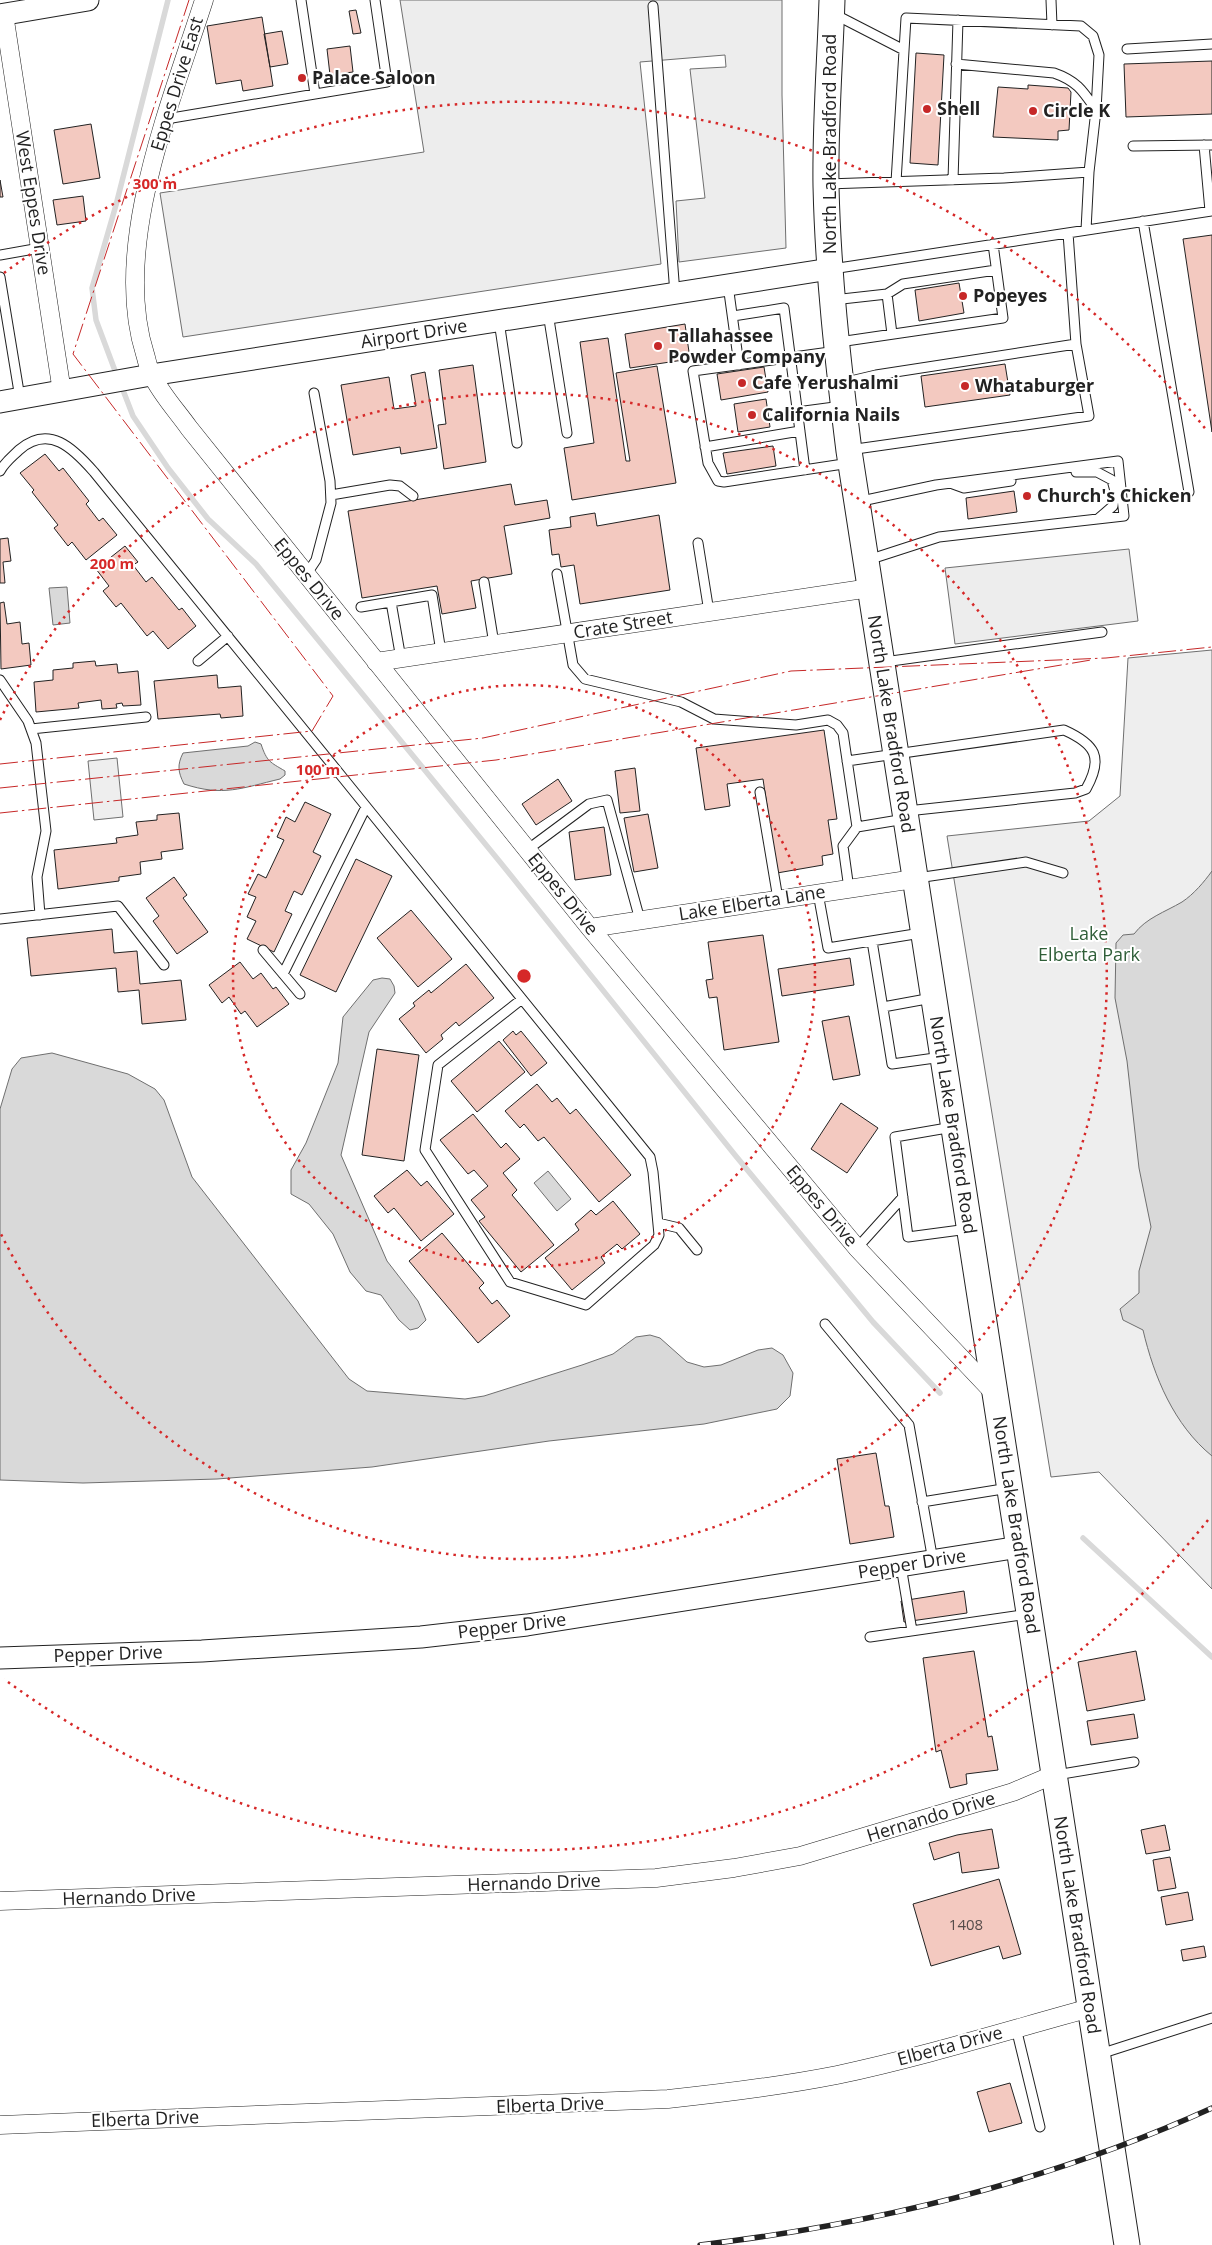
<svg xmlns="http://www.w3.org/2000/svg" width="1212" height="2245" viewBox="0 0 1212 2245" font-family="'Open Sans',sans-serif">
  <rect width="100%" height="100%" fill="#fff"/>
  <path fill="#eee" stroke="#6f6f6f" d="M1212,650V1589L1099,1472L1051,1477L947,836L1089,821L1120,796L1128,658Z
    M117,758L123,817L94,820L88,761Z"/>
  <path fill="#ededed" stroke="#6f6f6f" d="M400,0H782V95L786,248L679,262L676,201L705,198L690,69L726,67L725,55L640,62L661,264L183,337L160,193L424,152Z
    M1129,549L1138,621L955,644L945,568Z"/>
  <path fill="#d9d9d9" stroke="#6f6f6f" d="M67,587L70,623L53,625L49,588Z
    M255,742L261,744C267,762 270,762 285,771V775L280,779C242,788 223,797 184,784C178,772 177,765 183,753L248,746Z
    M1212,871V1456C1174,1425 1154,1377 1143,1330L1123,1320L1120,1309L1139,1293V1271L1151,1227L1139,1168L1127,1061L1115,998L1116,943L1123,935L1134,934C1146,918 1165,912 1182,902C1194,894 1204,882 1212,871Z
    M382,978L390,979L394,986L395,993L369,1032L341,1155L387,1261L418,1301L426,1320L418,1328L410,1330L399,1320L381,1295L366,1291L350,1272L333,1234L309,1204L291,1194V1170L306,1143L338,1063L343,1017L373,980Z
    M52,1053L128,1074L155,1089L164,1100L192,1177L349,1379L367,1391L465,1399L484,1396L582,1365L613,1354L636,1337L650,1335L660,1338L687,1362L704,1367L721,1365L758,1350L772,1348L783,1355L793,1373L790,1396L777,1409L704,1424L549,1441L372,1467L217,1479L83,1483L0,1480V1109L12,1069L21,1058Z
    M548,1171L571,1199L557,1211L534,1183Z"/>
  <g fill="none" stroke-linecap="round" stroke-linejoin="round">
    <path stroke="#d9d9d9" stroke-width="5.5" d="M117,376L96,320L92,288L116,205L168,0
      M121,385L133,416L168,468L208,519L256,564L500,862L735,1155L873,1322L940,1393
      M1083,1538L1212,1657"/>
  </g>
  <path fill="#f3c9c0" stroke="#222" d="M356,10L361,33L353,34L349,11Z
    M262,17L273,86L243,91L241,80L216,84L207,26Z
    M282,31L288,64L270,67L264,34Z
    M350,46L353,72L330,75L327,49Z
    M916,53L944,55L938,165L910,163Z
    M1212,61V114L1126,117L1124,64Z
    M1028,85L1068,88L1071,92L1069,130L1058,131V140L993,137L998,87L1028,89Z
    M91,124L100,178L63,184L54,130Z
    M0,180L3,197H0Z
    M83,196L86,221L57,225L53,200Z
    M1212,235V432L1183,239Z
    M959,283L964,313L919,321L915,290Z
    M685,324L690,359L630,368L625,334Z
    M608,338L626,461H630L616,373L657,366L676,483L572,500L564,448L594,443L580,342Z
    M1005,364L1010,395L925,407L921,376Z
    M473,365L486,462L444,469L438,425L446,424L439,370Z
    M764,367L768,392L721,400L717,374Z
    M425,372L437,448L401,454L400,447L353,455L341,385L389,377L394,409L416,406L411,375Z
    M766,399L770,427L738,432L734,404Z
    M773,446L776,466L727,474L723,453Z
    M45,454L59,471L63,468L89,501L86,504L99,521L103,518L117,535L86,560L72,542L68,546L54,528L58,525L32,492L34,490L20,473Z
    M511,484L515,505L547,500L550,518L504,526L512,574L471,581L476,608L442,614L437,586L362,598L348,511Z
    M1014,491L1017,512L968,519L966,498Z
    M595,513L597,526L659,515L670,590L580,604L574,565L561,567L559,554L552,555L549,530L571,527L570,517Z
    M8,538L11,561L3,562L5,583H0V539Z
    M125,546L138,562L133,565L146,582L152,577L179,610L182,608L196,626L168,649L153,631L147,636L121,603L116,607L103,591L109,586L96,569Z
    M4,602L7,624L20,622L22,644L29,643L31,665L1,669L0,603Z
    M95,661L96,666L117,664L118,673L138,671L141,705L123,706L122,703L116,704L117,708L102,709L101,700L78,703L79,708L36,712L34,682L53,680V670L73,668V663Z
    M217,675L218,688L241,686L243,716L221,718L220,714L158,719L154,681Z
    M824,730L837,819L828,820L833,854L822,856L823,865L777,873L763,779L727,784L730,806L705,810L696,748Z
    M635,768L640,811L620,813L615,771Z
    M558,779L572,801L536,825L522,804Z
    M305,802L331,814L313,852L321,856L302,895L294,891L285,911L292,914L274,952L247,939L256,921L247,917L256,897L248,894L258,874L266,878L284,840L277,837L286,817L295,822Z
    M179,813L183,849L161,852L162,859L140,862L141,874L119,877V881L58,889L54,850L117,843L116,838L138,835L136,822L157,820V815Z
    M648,814L658,868L634,872L624,818Z
    M604,827L611,875L575,880L569,832Z
    M356,859L392,876L336,992L300,975Z
    M174,877L187,895L183,898L208,932L177,954L153,921L159,916L146,898Z
    M411,910L452,959L418,987L377,938Z
    M112,929L114,953L137,951L140,984L181,980L186,1020L142,1024L139,990L118,992L116,968L31,976L27,938Z
    M763,935L779,1042L724,1050L717,997L709,998L706,980L713,979L708,942Z
    M850,958L854,985L782,996L778,969Z
    M240,962L253,979L261,973L273,989L276,987L289,1004L257,1027L245,1011L241,1014L229,997L222,1003L209,985Z
    M466,964L494,998L459,1026L456,1022L441,1035L443,1039L426,1053L399,1019L415,1006L413,1003L429,990L431,993Z
    M849,1016L860,1075L833,1080L822,1021Z
    M513,1031L516,1035L521,1031L547,1063L531,1076L503,1040Z
    M499,1041L525,1072L477,1112L451,1081Z
    M377,1049L419,1055L404,1161L362,1155Z
    M537,1084L552,1102L557,1098L570,1114L576,1109L631,1175L599,1202L544,1137L538,1141L524,1124L520,1128L505,1111Z
    M841,1103L878,1128L847,1173L811,1149Z
    M473,1114L501,1148L506,1143L520,1159L503,1173L517,1190L512,1195L554,1245L521,1272L479,1221L485,1217L471,1200L488,1186L474,1170L468,1174L440,1140Z
    M407,1170L421,1186L427,1181L454,1214L421,1241L394,1208L388,1213L374,1196Z
    M613,1201L640,1234L622,1249L617,1244L601,1257L605,1263L572,1290L545,1258L579,1230L575,1224L591,1210L596,1215Z
    M442,1233L484,1283L479,1288L492,1304L497,1300L510,1316L478,1343L409,1261Z
    M876,1453L885,1506H889L894,1537L850,1544L837,1459Z
    M964,1591L967,1613L904,1622L901,1601Z
    M974,1651L988,1737L992,1736L998,1770L966,1774L967,1784L950,1788L941,1750L936,1752L923,1658Z
    M1136,1651L1145,1700L1087,1711L1078,1662Z
    M1134,1714L1138,1738L1091,1745L1087,1721Z
    M1165,1825L1170,1850L1146,1854L1141,1830Z
    M992,1829L999,1868L962,1873L959,1852L934,1860L929,1843L957,1835Z
    M1170,1857L1176,1888L1158,1891L1153,1860Z
    M999,1879L1021,1954L1003,1959L999,1946L931,1966L913,1904Z
    M1188,1892L1193,1920L1166,1925L1161,1897Z
    M1204,1946L1206,1957L1183,1961L1181,1950Z
    M1010,2083L1022,2123L989,2132L977,2092Z"/>
  <g fill="none" stroke-linecap="round" stroke-linejoin="round">
    <g stroke="#222" stroke-width="11">
      <path id="service" d="M301,0L315,94
        M1051,0L1052,25
        M653,6L675,294
        M834,14L904,50
        M1127,49L1212,44
        M956,64L1054,73C1077,81 1083,91 1096,110
        M166,119L387,82L375,0
        M1204,145L1210,211
        M1133,146L1212,145
        M953,180L958,20
        M896,182L906,18L1081,26L1093,36L1099,55L1096,110L1089,172L1086,230
        M827,184L1004,178L1089,172
        M1143,221L1189,492
        M0,255L40,248
        M832,269L1212,211
        M0,277L20,398
        M728,285L739,365
        M887,294L892,334
        M833,300L887,294L903,284L996,270
        M548,313L567,433
        M733,316L784,308L805,470
        M499,321L517,443
        M839,342L1003,318L993,244
        M837,351L693,371L708,463L718,481L724,482L850,463
        M842,383L876,375L1076,344
        M797,412L842,406
        M705,447L800,431
        M849,450L1089,416L1076,344L1068,233
        M0,471C5,462 12,457 19,450C49,424 73,448 94,472C280,700 465,928 650,1157L653,1172L659,1235L654,1245L586,1305L510,1282L425,1150L438,1065L522,999
        M1076,472H1097L1112,480L1115,491L1113,506L1098,519
        M953,484L964,488L1011,481
        M331,495L390,485L400,486L413,496
        M857,502L936,485L1118,461L1124,516L939,537L868,560
        M698,543L709,612
        M557,574L573,665L585,679L681,702L714,719L796,725L828,720L837,725L843,733L857,827L843,846L849,889
        M306,575L316,560L331,503L330,481L314,393
        M484,582L494,644
        M391,602L401,659
        M361,607L432,595L441,652
        M198,661L228,636
        M884,662L1102,632
        M0,680L28,721L36,743L46,831L37,877L40,915
        M31,729L146,717
        M847,761L1064,730C1095,744 1104,757 1086,789L1075,793L907,811
        M760,792L778,899
        M857,827L905,819
        M527,850L589,804L607,800L640,920
        M917,878L1026,862L1063,873
        M818,893L828,948L921,933
        M0,919L118,906L164,965
        M872,941L892,1064L942,1057
        M263,950L300,994
        M283,974L366,807
        M883,1007L932,998
        M953,1127L895,1137L908,1237L968,1229
        M658,1223L679,1228L697,1250
        M857,1248L903,1197
        M825,1324L909,1425L933,1561
        M922,1502L1009,1488
        M901,1566L912,1631
        M870,1637L1028,1614
        M1056,1775L1134,1762
        M1016,2028L1040,2127
        M1100,2054L1212,2018"/>
    </g>
    <g stroke="#222" stroke-width="19">
      <path id="minor" d="M204,0C171,103 111,247 145,354C147,360 148,369 152,375C161,394 177,411 189,428L590,928L857,1248L996,1395
        M4,14L62,392
        M376,662L870,588
        M590,928L914,879
        M0,1901L656,1878L734,1868L800,1856L1013,1792L1053,1775
        M0,2125L668,2099C725,2093 781,2086 837,2075C922,2057 1006,2031 1090,2008"/>
    </g>
    <g stroke="#222" stroke-width="23">
      <path id="tertiary" d="M0,15L88,0
        M0,402L151,375L830,269
        M0,1658L202,1651L421,1637L527,1625L1019,1547"/>
    </g>
    <g stroke="#222" stroke-width="27">
      <path id="secondary" d="M832,0C830,62 825,124 826,186C828,275 838,362 849,451L1127,2245"/>
    </g>
    <use href="#service" stroke="#fff" stroke-width="9"/>
    <use href="#minor" stroke="#fff" stroke-width="18"/>
    <use href="#tertiary" stroke="#fff" stroke-width="21"/>
    <use href="#secondary" stroke="#fff" stroke-width="25"/>
    <g stroke="#222" stroke-width="5.5">
      <path id="rail" d="M700,2245C876,2224 1049,2182 1212,2108"/>
    </g>
    <use href="#rail" stroke="#fff" stroke-width="4" stroke-dasharray="11" stroke-linecap="butt"/>
    <path stroke="#c62828" stroke-width="1" stroke-dasharray="18 4 2.5 4" stroke-linecap="butt" d="M0,764L312,731L333,696L73,354L189,0
      M0,788L483,738L791,671L1106,658L1212,647
      M0,813L496,760L1091,660"/>
  </g>
  <g fill="none" stroke="#d62828" stroke-width="2.5" stroke-dasharray="2.5 5">
    <circle cx="524" cy="976" r="291"/>
    <path d="M0 720A583 583 0 1 1 0 1232"/>
    <path d="M1208 1520A874 874 0 0 1 4 1679M4 273A874 874 0 0 1 1208 432"/>
  </g>
  <g fill="#c62828" stroke="#fff" stroke-width="2">
    <circle cx="302" cy="78" r="5"/>
    <circle cx="927" cy="109" r="5"/>
    <circle cx="1033" cy="111" r="5"/>
    <circle cx="963" cy="296" r="5"/>
    <circle cx="658" cy="346" r="5"/>
    <circle cx="742" cy="383" r="5"/>
    <circle cx="965" cy="386" r="5"/>
    <circle cx="752" cy="415" r="5"/>
    <circle cx="1027" cy="496" r="5"/>
  </g>
  <g text-anchor="middle" stroke-width="4" stroke-linejoin="round" paint-order="stroke">
    <g font-size="15" fill="#564c4a">
      <text x="966" y="1930">1408</text>
    </g>
    <g font-size="18" font-weight="bold" fill="#222" stroke="#fff" text-anchor="start">
      <text x="312" y="84">Palace Saloon</text>
      <text x="937" y="115">Shell</text>
      <text x="1043" y="117">Circle K</text>
      <text x="973" y="302">Popeyes</text>
      <text x="668" y="342">Tallahassee<tspan x="668" dy="21">Powder Company</tspan></text>
      <text x="752" y="389">Cafe Yerushalmi</text>
      <text x="975" y="392">Whataburger</text>
      <text x="762" y="421">California Nails</text>
      <text x="1037" y="502">Church's Chicken</text>
    </g>
    <g font-size="18" fill="#222" stroke="#fff">
      <text transform="translate(177 84) rotate(-73)" y="6">Eppes Drive East</text>
      <text transform="translate(830 144) rotate(-90)" y="6">North Lake Bradford Road</text>
      <text transform="translate(33 203) rotate(81)" y="6">West Eppes Drive</text>
      <text transform="translate(414 334) rotate(-9)" y="6">Airport Drive</text>
      <text transform="translate(309 579) rotate(51)" y="6">Eppes Drive</text>
      <text transform="translate(623 625) rotate(-9)" y="6">Crate Street</text>
      <text transform="translate(891 724) rotate(81)" y="6">North Lake Bradford Road</text>
      <text transform="translate(563 894) rotate(51)" y="6">Eppes Drive</text>
      <text transform="translate(752 903) rotate(-9)" y="6">Lake Elberta Lane</text>
      <text transform="translate(953 1125) rotate(81)" y="6">North Lake Bradford Road</text>
      <text transform="translate(822 1206) rotate(50)" y="6">Eppes Drive</text>
      <text transform="translate(1016 1525) rotate(81)" y="6">North Lake Bradford Road</text>
      <text transform="translate(912 1564) rotate(-9)" y="6">Pepper Drive</text>
      <text transform="translate(512 1626) rotate(-7)" y="6">Pepper Drive</text>
      <text transform="translate(108 1654) rotate(-2)" y="6">Pepper Drive</text>
      <text transform="translate(931 1817) rotate(-17)" y="6">Hernando Drive</text>
      <text transform="translate(534 1883) rotate(-2)" y="6">Hernando Drive</text>
      <text transform="translate(129 1897) rotate(-2)" y="6">Hernando Drive</text>
      <text transform="translate(1077 1925) rotate(81)" y="6">North Lake Bradford Road</text>
      <text transform="translate(950 2046) rotate(-15)" y="6">Elberta Drive</text>
      <text transform="translate(550 2105) rotate(-2)" y="6">Elberta Drive</text>
      <text transform="translate(145 2119) rotate(-2)" y="6">Elberta Drive</text>
    </g>
    <g font-size="18" fill="#2f5e38" stroke="#fff">
      <text x="1089" y="940">Lake<tspan x="1089" dy="21">Elberta Park</tspan></text>
    </g>
  </g>
  <circle cx="524" cy="976" r="8" fill="#d62828" stroke="#fff" stroke-width="2.5"/>
  <g font-size="15" text-anchor="middle" font-weight="bold" fill="#d62828" stroke="#fff" stroke-width="4" stroke-linejoin="round" paint-order="stroke">
    <text x="155" y="189">300 m</text>
    <text x="112" y="569">200 m</text>
    <text x="318" y="775">100 m</text>
  </g>
</svg>
